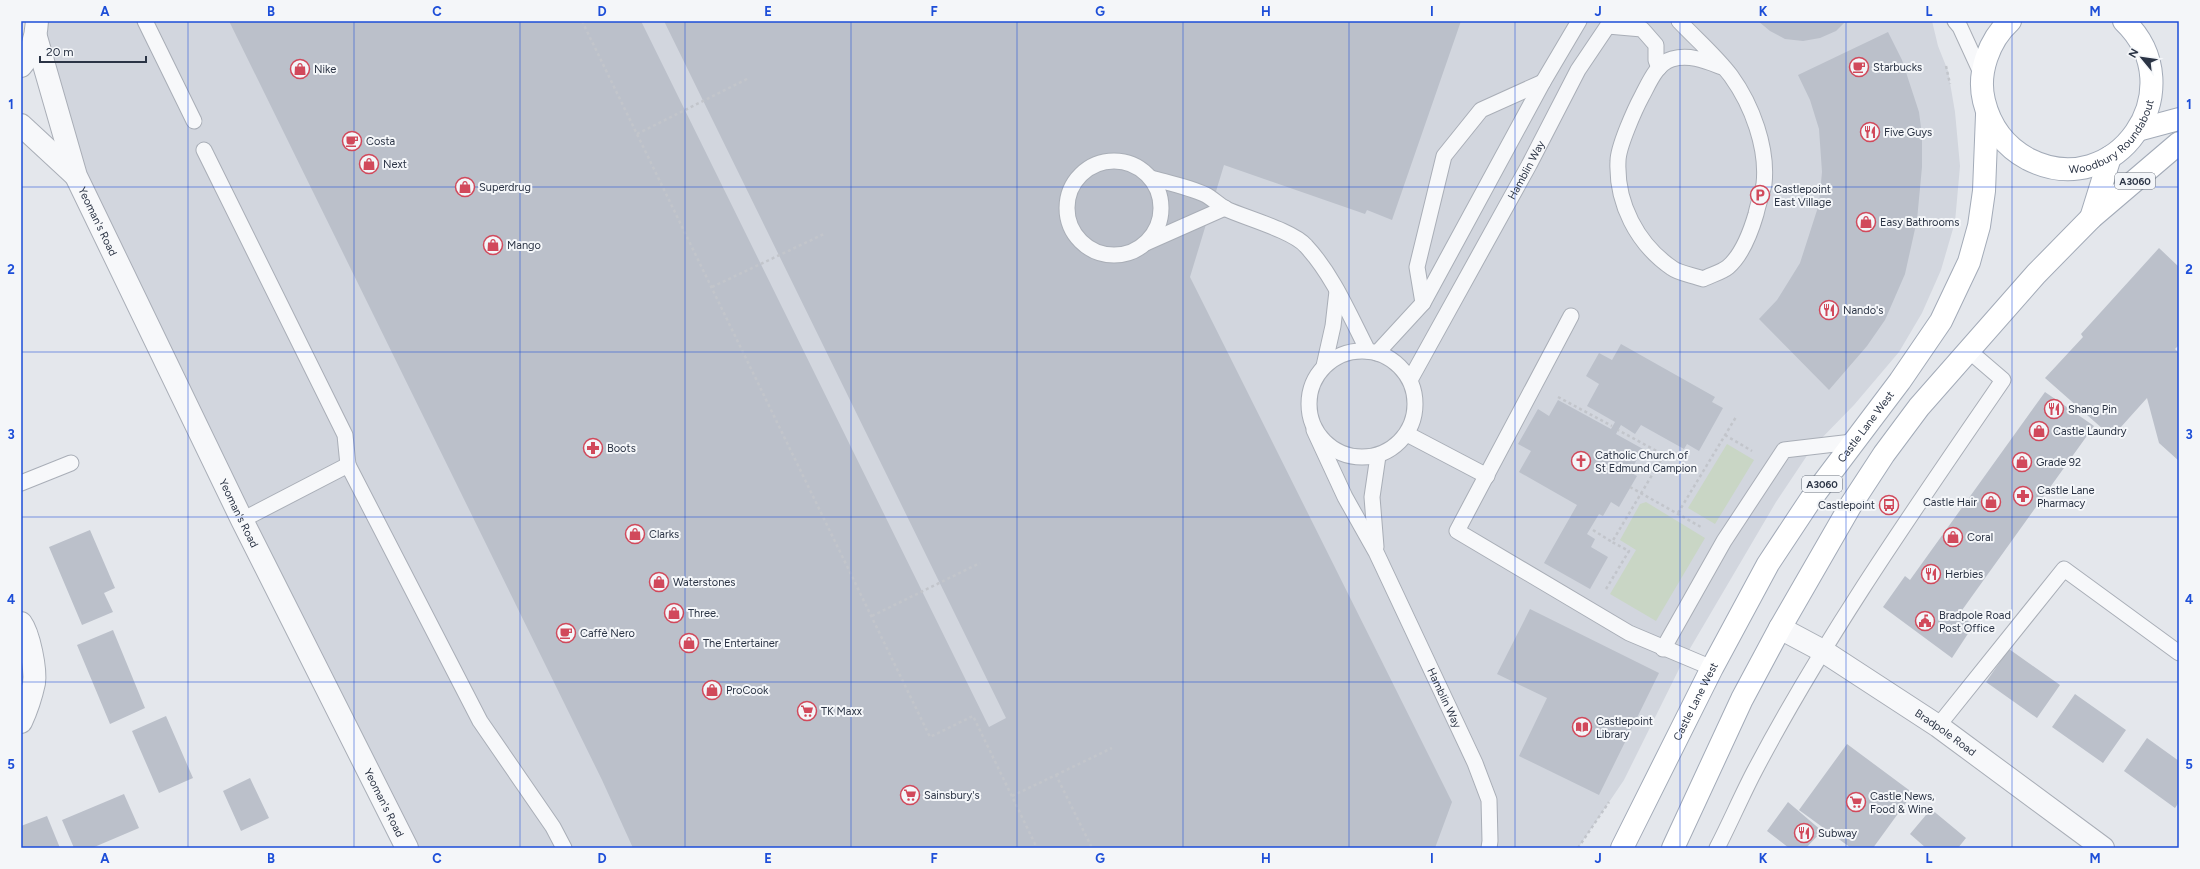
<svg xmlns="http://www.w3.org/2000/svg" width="2200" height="869" viewBox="0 0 2200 869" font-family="Figtree,sans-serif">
  <rect width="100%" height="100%" fill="#e4e7ec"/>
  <path fill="#d2d6de" d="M37,21H1932L1938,46L1948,71L1955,112L1960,166L1955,222L1941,270L1922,313L1899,352L1854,405L1812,448L1776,502L1685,657L1624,780L1578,848H407L76,176Z"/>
  <path fill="#c9d6c5" d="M1727,444L1754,460L1715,524L1688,508Z
    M1646,502L1705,538L1656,621L1610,594L1636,550L1620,540L1640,504Z"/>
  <path fill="#bbc0ca" d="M229,21H641L989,727L1006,718L664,21H1461L1392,220L1367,210L1365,214L1224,165L1190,277L1452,802L1435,848H633L602,780Z
    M1758,21H1846L1836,31L1820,38L1803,41L1785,39L1770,31Z
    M1888,32L1902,60L1919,112L1922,135V167L1917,220L1905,274L1885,320L1867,346L1829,390L1759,319L1777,300L1800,263L1819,204L1822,172L1819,129L1810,100L1798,75Z
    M2159,248L2179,267V345L2175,349L2179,353V461L2159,443L2147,398L2112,437L2045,378L2083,337L2081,334Z
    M1621,344L1715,397L1712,402L1723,408L1699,451L1687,444L1684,449L1641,425L1635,434L1621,425L1616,434L1643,449L1630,472L1637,476L1619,507L1611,502L1603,516L1599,514L1587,534L1595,539L1591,547L1608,557L1590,589L1544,563L1577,505L1519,472L1531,451L1518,444L1538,409L1549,416L1558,400L1611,429L1615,422L1587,406L1599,384L1586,376L1599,353L1612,360Z
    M2045,392L2094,426L1960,613L1973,626L1952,658L1883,607L1905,576L1910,580Z
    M90,530L115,588L104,593L113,612L82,625L49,547Z
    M1530,609L1659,673L1599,795L1519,756L1547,698L1497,674Z
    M113,630L145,708L110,724L77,645Z
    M2009,649L2060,685L2037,718L1986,682Z
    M2075,694L2126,730L2103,763L2052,727Z
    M166,716L193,778L159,793L132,731Z
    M2147,738L2179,761V802L2175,808L2124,771Z
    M1847,744L1913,793L1873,848H1851L1799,810Z
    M250,778L269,818L241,831L223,791Z
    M124,794L139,828L92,848H74L62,820Z
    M1788,802L1822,831L1806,848H1789L1767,831Z
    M1931,809L1966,838L1958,848H1926L1910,834Z
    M47,816L60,848H21V826Z"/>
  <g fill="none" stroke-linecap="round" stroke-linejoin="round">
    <g stroke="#a9aeb7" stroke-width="17">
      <g id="lane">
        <path d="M145,21L194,121"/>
        <path d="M1679,21C1696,39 1716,56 1731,76C1752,105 1768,148 1764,184C1762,194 1758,204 1756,214C1751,231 1742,255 1728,267C1722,272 1711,275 1703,279C1694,275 1680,274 1672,268C1637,244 1616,203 1618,161C1618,147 1635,109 1642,96C1649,83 1657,63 1672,59C1690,54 1706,61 1722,67"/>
        <path d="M1955,21L1960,27L1982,75"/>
        <path d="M1608,26L1642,29L1656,45V60L1659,68"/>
        <path d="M204,150L345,435L348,465"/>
        <circle cx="1114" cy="208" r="47"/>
        <path d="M1151,178C1169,183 1189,187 1206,195C1213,199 1219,205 1226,209C1246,218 1293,231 1306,246C1333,275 1350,316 1368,351"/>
        <path d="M1146,243L1225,208"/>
        <path d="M1423,303L1417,267L1444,156L1481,110L1543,82"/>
        <path d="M1571,316L1457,531L1629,633L1712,668"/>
        <circle cx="1362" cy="404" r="53"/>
        <path d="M1377,353L1423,303L1543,82L1579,21"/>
        <path d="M1324,366L1333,326L1337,291"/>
        <path id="s1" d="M1410,380L1529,165L1578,70L1611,21"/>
        <path id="s2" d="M1314,430L1345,497L1376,552L1475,763L1489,800L1490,841L1489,848"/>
        <path d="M1407,434L1487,476"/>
        <path d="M21,483L71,463"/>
        <path d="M242,520L348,465L480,721L553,827L564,848"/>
        <path d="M1376,547L1372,497L1378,456"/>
        <path d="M1663,649L1724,541L1784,450L1852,442"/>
        <path d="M1938,726L2064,569L2179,653"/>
        <path d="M1717,848C1730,823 1741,797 1754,772C1826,635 1916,507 2003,380L1968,350"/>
      </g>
    </g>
    <g stroke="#a9aeb7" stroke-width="24">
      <g id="street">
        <path id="s3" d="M36,37L76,176L242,520L407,848"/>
        <path d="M21,66C32,53 36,37 37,21"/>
        <path d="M21,125L75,175"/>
        <path d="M21,623C29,634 36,669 34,683C31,697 27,709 21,722"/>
        <path id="s4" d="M1780,628L1823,651L1938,726L2103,848"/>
      </g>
    </g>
    <g stroke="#a3abb8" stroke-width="24">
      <g id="primary">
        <path id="s5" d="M2010,21C1989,40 1977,73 1984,101C1990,126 2004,146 2028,159C2116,204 2195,89 2124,21"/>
        <path d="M2138,130L2179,119"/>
        <path d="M2091,218L2110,157"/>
        <path id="s6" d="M1622,848L1712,668L1768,564L1811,499L1900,381L1941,321L1969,262L1979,226L1984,191L1987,115"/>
        <path d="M1673,848L1742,699L1780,628L1852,503L1884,454L1919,407L2036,274L2091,218L2179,143"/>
      </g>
    </g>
    <path stroke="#c2c5cb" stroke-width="2.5" stroke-dasharray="3 3" stroke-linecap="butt" d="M582,21L930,737L973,716L1037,848
      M1946,66L1950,84
      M637,134L749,78
      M712,287L824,234
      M1558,397L1612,426
      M1725,435L1752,451
      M1630,487L1701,527
      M1678,513L1736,417
      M1593,530L1612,542
      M1606,589L1629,551L1612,542L1664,455L1618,430
      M872,616L980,563
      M1056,775L1112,748
      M1012,796L1056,775L1092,848
      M1578,848L1609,802"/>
    <use href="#lane" stroke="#f7f8fa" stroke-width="15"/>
    <use href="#street" stroke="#f7f8fa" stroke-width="22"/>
    <use href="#primary" stroke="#fff" stroke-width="22"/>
  </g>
  <path fill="none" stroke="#1d4ed8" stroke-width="1" stroke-opacity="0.55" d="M188,21V848M354,21V848M520,21V848M685,21V848M851,21V848M1017,21V848M1183,21V848M1349,21V848M1515,21V848M1680,21V848M1846,21V848M2012,21V848M21,187H2179M21,352H2179M21,517H2179M21,682H2179"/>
  <defs>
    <g id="cafe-ring" transform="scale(1)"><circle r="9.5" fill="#f4f6f9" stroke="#d1495b" stroke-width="1.5"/><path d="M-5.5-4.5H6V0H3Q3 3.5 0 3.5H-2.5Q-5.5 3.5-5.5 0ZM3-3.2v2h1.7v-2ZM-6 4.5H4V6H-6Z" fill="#d1495b"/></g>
    <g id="shop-ring" transform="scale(1)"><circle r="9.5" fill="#f4f6f9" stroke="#d1495b" stroke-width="1.5"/><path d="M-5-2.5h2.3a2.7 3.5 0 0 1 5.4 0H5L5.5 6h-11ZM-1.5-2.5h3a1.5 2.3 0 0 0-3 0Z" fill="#d1495b"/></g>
    <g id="restaurant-ring" transform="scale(1)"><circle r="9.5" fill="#f4f6f9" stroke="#d1495b" stroke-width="1.5"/><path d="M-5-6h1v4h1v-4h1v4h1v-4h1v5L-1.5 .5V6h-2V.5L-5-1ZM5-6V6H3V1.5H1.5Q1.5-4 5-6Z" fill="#d1495b"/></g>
    <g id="parking-ring" transform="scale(1)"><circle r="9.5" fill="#f4f6f9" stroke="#d1495b" stroke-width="1.5"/><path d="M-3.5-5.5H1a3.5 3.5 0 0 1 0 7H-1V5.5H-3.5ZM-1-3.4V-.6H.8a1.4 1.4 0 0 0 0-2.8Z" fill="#d1495b"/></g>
    <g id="pharmacy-ring" transform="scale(1)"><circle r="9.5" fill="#f4f6f9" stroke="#d1495b" stroke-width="1.5"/><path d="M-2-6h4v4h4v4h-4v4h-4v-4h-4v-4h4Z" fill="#d1495b"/></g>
    <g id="church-ring" transform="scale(1)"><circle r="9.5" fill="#f4f6f9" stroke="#d1495b" stroke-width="1.5"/><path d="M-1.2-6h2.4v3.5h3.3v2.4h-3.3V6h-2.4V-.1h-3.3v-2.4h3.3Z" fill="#d1495b"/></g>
    <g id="bus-ring" transform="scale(1)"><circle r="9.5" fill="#f4f6f9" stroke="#d1495b" stroke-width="1.5"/><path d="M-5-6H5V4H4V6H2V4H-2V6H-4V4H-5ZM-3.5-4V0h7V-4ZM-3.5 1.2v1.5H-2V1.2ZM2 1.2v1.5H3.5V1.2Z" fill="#d1495b"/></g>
    <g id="civic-ring" transform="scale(1)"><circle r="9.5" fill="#f4f6f9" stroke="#d1495b" stroke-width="1.5"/><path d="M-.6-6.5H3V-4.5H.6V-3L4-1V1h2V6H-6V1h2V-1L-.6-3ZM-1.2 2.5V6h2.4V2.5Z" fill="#d1495b"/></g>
    <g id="supermarket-ring" transform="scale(1)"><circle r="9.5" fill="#f4f6f9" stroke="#d1495b" stroke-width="1.5"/><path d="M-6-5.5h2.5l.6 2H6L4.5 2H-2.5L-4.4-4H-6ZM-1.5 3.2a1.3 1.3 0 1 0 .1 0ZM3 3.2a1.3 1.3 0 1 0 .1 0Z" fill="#d1495b"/></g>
    <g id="library-ring" transform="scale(1)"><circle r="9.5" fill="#f4f6f9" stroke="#d1495b" stroke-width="1.5"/><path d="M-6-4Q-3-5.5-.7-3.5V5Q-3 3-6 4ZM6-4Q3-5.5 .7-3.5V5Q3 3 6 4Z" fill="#d1495b"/></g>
  </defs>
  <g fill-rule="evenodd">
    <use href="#cafe-ring" x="1859" y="67"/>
    <use href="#shop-ring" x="300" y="69"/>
    <use href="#restaurant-ring" x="1870" y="132"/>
    <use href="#cafe-ring" x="352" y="141"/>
    <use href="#shop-ring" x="369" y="164"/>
    <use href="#shop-ring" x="465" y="187"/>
    <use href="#parking-ring" x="1760" y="195"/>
    <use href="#shop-ring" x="1866" y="222"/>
    <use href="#shop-ring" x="493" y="245"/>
    <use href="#restaurant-ring" x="1829" y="310"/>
    <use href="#restaurant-ring" x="2054" y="409"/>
    <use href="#shop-ring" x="2039" y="431"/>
    <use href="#pharmacy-ring" x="593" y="448"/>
    <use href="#church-ring" x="1581" y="461"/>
    <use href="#shop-ring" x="2022" y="462"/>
    <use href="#pharmacy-ring" x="2023" y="496"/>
    <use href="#shop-ring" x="1991" y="502"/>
    <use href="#bus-ring" x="1889" y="505"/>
    <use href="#shop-ring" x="635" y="534"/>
    <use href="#shop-ring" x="1953" y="537"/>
    <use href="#restaurant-ring" x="1931" y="574"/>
    <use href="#shop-ring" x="659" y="582"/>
    <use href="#shop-ring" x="674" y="613"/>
    <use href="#civic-ring" x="1925" y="621"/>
    <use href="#cafe-ring" x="566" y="633"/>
    <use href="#shop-ring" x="689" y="643"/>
    <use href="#shop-ring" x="712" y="690"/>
    <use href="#supermarket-ring" x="807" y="711"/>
    <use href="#library-ring" x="1582" y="727"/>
    <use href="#supermarket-ring" x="910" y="795"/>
    <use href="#supermarket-ring" x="1856" y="802"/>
    <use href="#restaurant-ring" x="1804" y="833"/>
  </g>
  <g text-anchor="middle" stroke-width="4" stroke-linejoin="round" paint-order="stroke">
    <g fill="#f4f6f9" stroke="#676e7b" stroke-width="1">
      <rect x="2115" y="173" width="40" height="16" rx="3"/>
      <rect x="1802" y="476" width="40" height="16" rx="3"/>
    </g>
    <g font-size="10" font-weight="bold" fill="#2b3445">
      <text x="2135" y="185">A3060</text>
      <text x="1822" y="488">A3060</text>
    </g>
    <g font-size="11" fill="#2b3445" stroke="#f4f6f9" text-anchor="start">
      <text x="1873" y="71">Starbucks</text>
      <text x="314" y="73">Nike</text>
      <text x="1884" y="136">Five Guys</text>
      <text x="366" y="145">Costa</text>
      <text x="383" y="168">Next</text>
      <text x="479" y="191">Superdrug</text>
      <text x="1774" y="193">Castlepoint<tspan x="1774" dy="13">East Village</tspan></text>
      <text x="1880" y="226">Easy Bathrooms</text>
      <text x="507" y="249">Mango</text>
      <text x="1843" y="314">Nando's</text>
      <text x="2068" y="413">Shang Pin</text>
      <text x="2053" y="435">Castle Laundry</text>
      <text x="607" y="452">Boots</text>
      <text x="1595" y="459">Catholic Church of<tspan x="1595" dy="13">St Edmund Campion</tspan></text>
      <text x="2036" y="466">Grade 92</text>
      <text x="2037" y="494">Castle Lane<tspan x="2037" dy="13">Pharmacy</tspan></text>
      <text x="1977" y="506" text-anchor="end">Castle Hair</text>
      <text x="1875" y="509" text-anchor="end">Castlepoint</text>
      <text x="649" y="538">Clarks</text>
      <text x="1967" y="541">Coral</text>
      <text x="1945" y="578">Herbies</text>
      <text x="673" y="586">Waterstones</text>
      <text x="688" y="617">Three.</text>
      <text x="1939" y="619">Bradpole Road<tspan x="1939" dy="13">Post Office</tspan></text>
      <text x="580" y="637">Caffè Nero</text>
      <text x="703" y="647">The Entertainer</text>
      <text x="726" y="694">ProCook</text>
      <text x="821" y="715">TK Maxx</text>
      <text x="1596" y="725">Castlepoint<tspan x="1596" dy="13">Library</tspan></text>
      <text x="924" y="799">Sainsbury's</text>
      <text x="1870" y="800">Castle News,<tspan x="1870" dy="13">Food &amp; Wine</tspan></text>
      <text x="1818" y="837">Subway</text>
    </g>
    <g font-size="11" fill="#2b3445" stroke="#f4f6f9">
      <text dy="4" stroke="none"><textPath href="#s5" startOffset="263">Woodbury Roundabout</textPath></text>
      <text dy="4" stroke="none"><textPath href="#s1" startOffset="240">Hamblin Way</textPath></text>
      <text dy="4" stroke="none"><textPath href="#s3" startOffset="195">Yeoman's Road</textPath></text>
      <text dy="4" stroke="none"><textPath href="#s6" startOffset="488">Castle Lane West</textPath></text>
      <text dy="4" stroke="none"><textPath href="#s3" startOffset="519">Yeoman's Road</textPath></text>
      <text dy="4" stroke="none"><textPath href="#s2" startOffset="298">Hamblin Way</textPath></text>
      <text dy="4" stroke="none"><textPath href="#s6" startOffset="164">Castle Lane West</textPath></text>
      <text dy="4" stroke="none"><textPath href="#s4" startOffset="196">Bradpole Road</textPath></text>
      <text dy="4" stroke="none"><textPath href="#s3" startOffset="843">Yeoman's Road</textPath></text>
    </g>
  </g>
  <rect width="2200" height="869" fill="none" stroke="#f4f6f9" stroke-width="44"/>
  <g transform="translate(2142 58) rotate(299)" stroke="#f4f6f9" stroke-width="3" paint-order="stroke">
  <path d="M0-3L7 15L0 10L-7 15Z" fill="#2b3445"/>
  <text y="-6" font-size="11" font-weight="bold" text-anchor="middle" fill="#2b3445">N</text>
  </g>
  <path d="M40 56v6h106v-6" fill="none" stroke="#2b3445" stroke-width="2"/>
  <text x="46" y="56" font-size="12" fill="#2b3445" stroke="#f4f6f9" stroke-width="3" paint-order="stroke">20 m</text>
  <rect x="22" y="22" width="2156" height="825" fill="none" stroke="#1d4ed8" stroke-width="1.5"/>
  <g font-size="13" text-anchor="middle" font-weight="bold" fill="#1d4ed8">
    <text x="105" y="16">A</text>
    <text x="271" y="16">B</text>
    <text x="437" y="16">C</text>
    <text x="602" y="16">D</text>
    <text x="768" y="16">E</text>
    <text x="934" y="16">F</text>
    <text x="1100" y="16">G</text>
    <text x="1266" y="16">H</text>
    <text x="1432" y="16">I</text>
    <text x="1598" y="16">J</text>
    <text x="1763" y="16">K</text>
    <text x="1929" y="16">L</text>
    <text x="2095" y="16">M</text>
    <text x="11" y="109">1</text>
    <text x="2189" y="109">1</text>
    <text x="11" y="274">2</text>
    <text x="2189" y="274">2</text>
    <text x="11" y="439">3</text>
    <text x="2189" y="439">3</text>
    <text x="11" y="604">4</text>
    <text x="2189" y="604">4</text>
    <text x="11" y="769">5</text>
    <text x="2189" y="769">5</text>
    <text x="105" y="863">A</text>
    <text x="271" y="863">B</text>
    <text x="437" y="863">C</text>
    <text x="602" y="863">D</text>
    <text x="768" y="863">E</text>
    <text x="934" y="863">F</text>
    <text x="1100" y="863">G</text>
    <text x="1266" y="863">H</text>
    <text x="1432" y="863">I</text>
    <text x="1598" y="863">J</text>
    <text x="1763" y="863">K</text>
    <text x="1929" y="863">L</text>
    <text x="2095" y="863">M</text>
  </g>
</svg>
